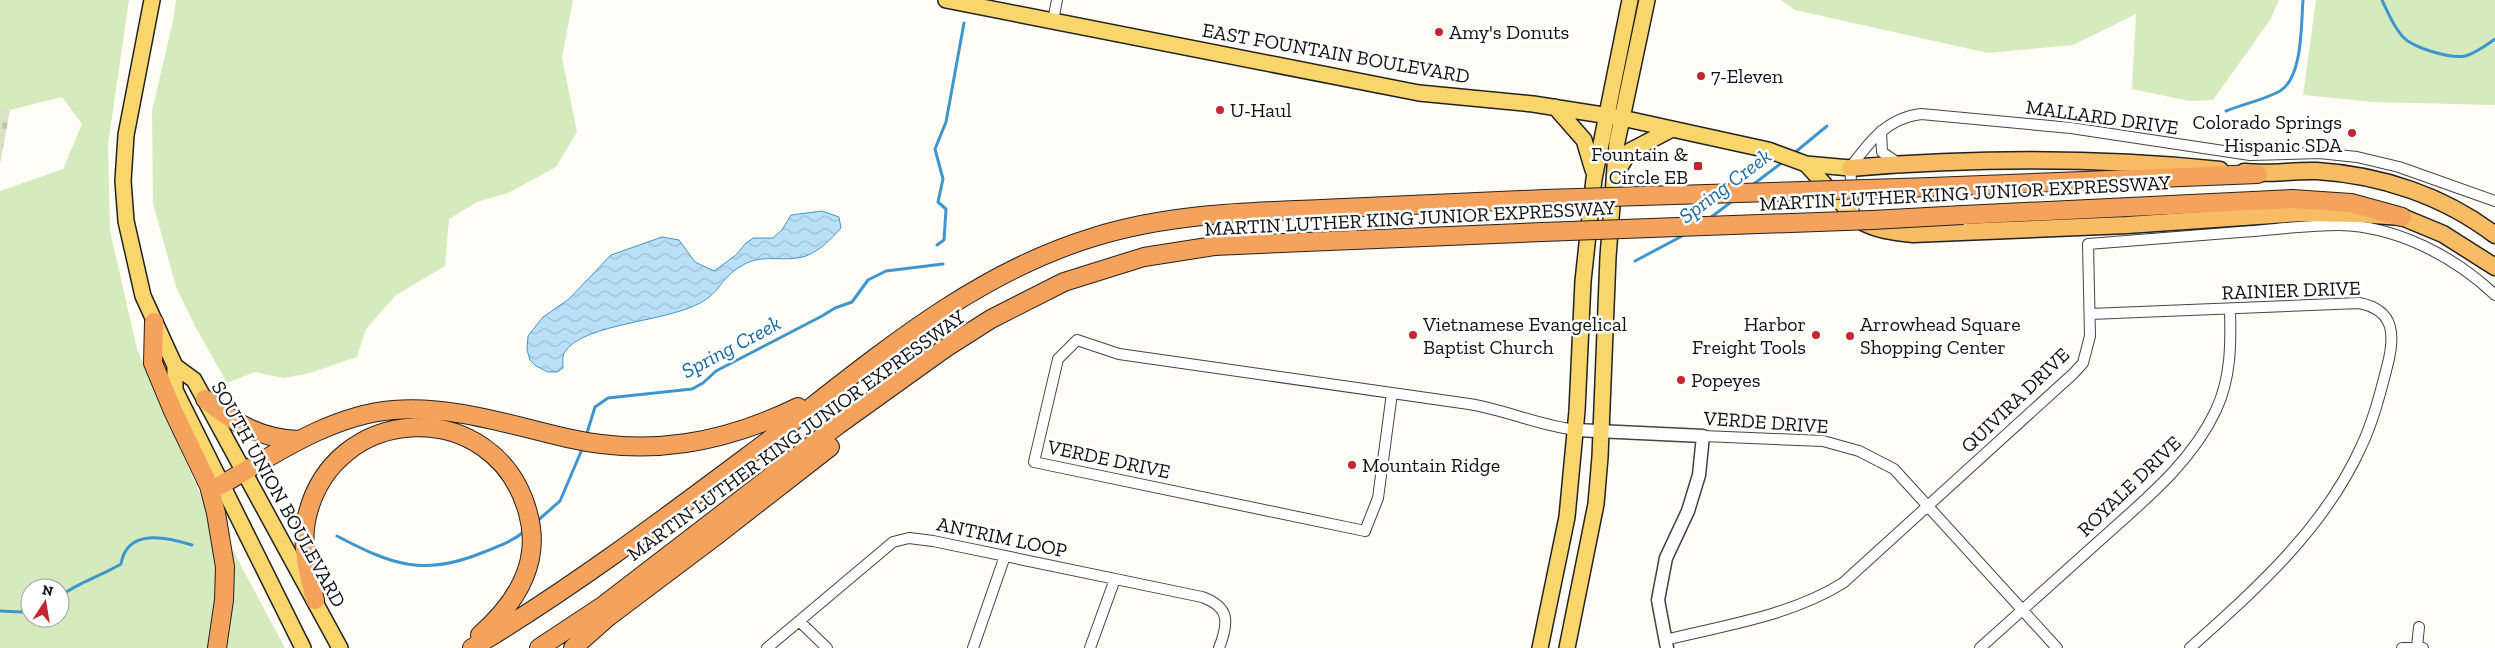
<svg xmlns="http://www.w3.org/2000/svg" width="2495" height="648" viewBox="0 0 2495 648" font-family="'Zilla Slab',serif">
  <defs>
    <pattern id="cemetery-stones" width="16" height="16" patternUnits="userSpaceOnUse" patternTransform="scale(1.25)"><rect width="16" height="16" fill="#d9e3c4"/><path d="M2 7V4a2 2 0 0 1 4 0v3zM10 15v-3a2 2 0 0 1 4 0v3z" fill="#b9c2a7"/></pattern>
    <pattern id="water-waves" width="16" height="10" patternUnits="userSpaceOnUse" patternTransform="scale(1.25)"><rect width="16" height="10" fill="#b9e0f7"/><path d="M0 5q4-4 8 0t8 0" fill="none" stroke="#9ebfd3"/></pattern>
  </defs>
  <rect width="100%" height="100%" fill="#fffdf5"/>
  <path fill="#d5ebbd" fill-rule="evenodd" d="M0,0H129L108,144L110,231L137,349L209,515L218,570L211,636L208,648H0V191L63,169L82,124L62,97L10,110L0,108ZM30,588H60V618H30Z
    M176,0H573L562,58L577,132L556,167L508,193L477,202L449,219L445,266L396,295L366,329L357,357L310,373L283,378L255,372L227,383L196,328L176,287L153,203L152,111L173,21Z
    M1781,0H2279L2270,20L2213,100L2189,101L2132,89L2136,14L2073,45L1988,53L1795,10Z
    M2316,0H2495V105L2373,102L2303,95Z
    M230,545L285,648H222L229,605Z"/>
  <path fill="url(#cemetery-stones)" d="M0,108L10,110L0,164Z"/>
  <path fill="url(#water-waves)" stroke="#3f96cf" d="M822,211L839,217L841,228C831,239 821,250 806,256C785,263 763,253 743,265C724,275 721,288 708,298C676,323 583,321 564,353C562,357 563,363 563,368L557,372H548L536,366L530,360L527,350L528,336L543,317L569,299L611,255L662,237L679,240L695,262L714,271L736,255L745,244L753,238H773L782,230L791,215Z"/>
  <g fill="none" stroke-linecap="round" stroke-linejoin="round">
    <path stroke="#3f96cf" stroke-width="3" d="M2382,0C2388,13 2393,26 2403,37C2413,48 2451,59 2465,56C2476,53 2485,46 2495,39
      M2226,111C2243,104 2264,100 2280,91C2303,77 2301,24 2303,0
      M1793,154L1827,126
      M1751,186L1784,161
      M1710,218L1735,199
      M937,245L944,240L946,209L938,202L943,179L935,149L946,122L964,23
      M1635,261L1686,234
      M586,436L595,407L608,398L692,389L703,383L716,371L822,316L835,308L852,302L868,280L886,271L943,264
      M536,522L560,501L583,447
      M337,536C392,565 424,577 484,552C499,546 513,541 525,531
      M60,596C81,581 99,577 121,564C127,528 166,537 192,545
      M0,611L21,612L30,609"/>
    <g stroke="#444" stroke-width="12">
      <path id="minor" d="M1053,21L1057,0
        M1881,131L1882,152L1898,163
        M1854,217L1850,168C1869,142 1887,118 1921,114L2071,128L2250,155L2319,153L2357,157L2399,167L2495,201
        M2090,314L2359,303C2396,310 2395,337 2387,367C2380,394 2373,422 2361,447C2324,529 2256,589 2190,648
        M1392,393L1378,498L1365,531L1034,462L1058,359L1077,340L1119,354L1469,404C1506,410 1537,425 1576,430
        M1703,436L1823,441L1859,451L1894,469L2057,648
        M799,621L827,648
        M1665,640C1725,625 1790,616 1843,583L2074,373L2083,363L2090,336L2088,244C2139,240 2189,236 2240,232C2272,230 2306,225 2339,225C2396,226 2454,256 2495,295
        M2417,647L2419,627
        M767,648L893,542L909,538L933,541L1202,597C1230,607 1229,622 1219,648
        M973,648L1005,556
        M1090,648L1115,579
        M1980,648C2019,613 2059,577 2098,542C2141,503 2191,464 2216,410C2231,378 2231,344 2230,310
        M2402,648H2423"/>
    </g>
    <g stroke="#444" stroke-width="15">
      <path id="tertiary" d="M1576,430L1703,436L1699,475L1688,511L1666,558L1658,600L1667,648"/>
    </g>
    <g stroke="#222" stroke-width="18">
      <path id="primary" d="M152,0L126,135L123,181L126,221L143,296L175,366V390L303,648
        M946,0L1419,93L1533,104L1622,118L1768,150L1806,164L1850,168
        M1555,107L1584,140L1593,170
        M1806,164L1854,217
        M1615,175L1630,151L1672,129
        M175,366L194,380L340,648
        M1540,648L1567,517L1577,411L1583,281L1594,179L1630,0
        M1567,648L1596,504L1600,457L1608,257L1617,142L1647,0"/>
    </g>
    <g stroke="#222" stroke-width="19">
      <path id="trunk" d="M1850,168C1972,158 2098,157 2220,170
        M2244,172C2269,175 2293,170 2317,171C2381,175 2444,196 2495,235
        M1859,220C1876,230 1893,232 1913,234L2127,225L2302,213L2358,214L2402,217L2443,234L2495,267"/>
    </g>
    <g stroke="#222" stroke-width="20">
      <path id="motorway" d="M1931,187L2258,174
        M1963,215L2292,199L2351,203L2402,217
        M154,322L153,363L173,411L209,486L216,513L225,567L224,600L217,648
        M205,399C234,423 261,439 299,440
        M221,485C273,455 331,415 393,410C452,405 510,425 567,438C649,457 724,443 798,407
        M315,600C309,575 301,547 306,521C330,401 496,394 528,513C542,563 516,603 480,635
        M472,648C574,587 669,515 764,444C867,365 968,275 1094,237C1168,214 1245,212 1321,209C1395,206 1470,202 1544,199
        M539,648L604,605L838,425L944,349L991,319L1064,282L1144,257L1214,246L1542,232
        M573,648L608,617L717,535L830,447"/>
    </g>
    <use href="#minor" stroke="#fff" stroke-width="10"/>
    <use href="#tertiary" stroke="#fff" stroke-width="12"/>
    <use href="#primary" stroke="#f9d66b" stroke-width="15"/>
    <use href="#trunk" stroke="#f7bc64" stroke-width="16"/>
    <use href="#motorway" stroke="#f5a25d" stroke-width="18"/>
    <g stroke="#222" stroke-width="20" stroke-linecap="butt">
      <path id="motorway-bridge" d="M1544,199L1931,187
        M1542,232L1872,220L1963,215"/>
    </g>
    <use href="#motorway-bridge" stroke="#f5a25d" stroke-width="18"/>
  </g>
  <g fill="#c4262e" stroke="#fff" stroke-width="2">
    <circle cx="1439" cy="32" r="5"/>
    <circle cx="1701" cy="76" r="5"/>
    <circle cx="1220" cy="110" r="5"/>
    <circle cx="2352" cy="133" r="5"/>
    <rect x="1693" y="161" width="10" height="10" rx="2.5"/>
    <circle cx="1413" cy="335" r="5"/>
    <circle cx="1816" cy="335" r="5"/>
    <circle cx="1850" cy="336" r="5"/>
    <circle cx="1681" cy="380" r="5"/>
    <circle cx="1352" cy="465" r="5"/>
  </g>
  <g text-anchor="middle" stroke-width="5" stroke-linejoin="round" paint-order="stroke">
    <g font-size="20" fill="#111" stroke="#fff" text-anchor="start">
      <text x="1449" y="39">Amy's Donuts</text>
      <text x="1711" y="83">7-Eleven</text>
      <text x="1230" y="117">U-Haul</text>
      <text x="2342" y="129" text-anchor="end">Colorado Springs<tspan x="2342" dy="23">Hispanic SDA</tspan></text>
      <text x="1688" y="161" text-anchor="end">Fountain &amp;<tspan x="1688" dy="23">Circle EB</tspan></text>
      <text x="1423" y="331">Vietnamese Evangelical<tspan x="1423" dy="23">Baptist Church</tspan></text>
      <text x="1806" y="331" text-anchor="end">Harbor<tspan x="1806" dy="23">Freight Tools</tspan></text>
      <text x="1860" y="331">Arrowhead Square<tspan x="1860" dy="23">Shopping Center</tspan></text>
      <text x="1691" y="387">Popeyes</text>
      <text x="1362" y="472">Mountain Ridge</text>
    </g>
    <g font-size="20" fill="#111" stroke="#fff">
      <text transform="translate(1336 53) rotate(10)" y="7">EAST FOUNTAIN BOULEVARD</text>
      <text transform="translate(2102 117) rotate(8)" y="7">MALLARD DRIVE</text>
      <text transform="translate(1965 193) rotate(-3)" y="7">MARTIN LUTHER KING JUNIOR EXPRESSWAY</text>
      <text transform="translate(1410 218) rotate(-3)" y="7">MARTIN LUTHER KING JUNIOR EXPRESSWAY</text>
      <text transform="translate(2291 290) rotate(-2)" y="7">RAINIER DRIVE</text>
      <text transform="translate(2015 400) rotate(-44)" y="7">QUIVIRA DRIVE</text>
      <text transform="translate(1766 422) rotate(4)" y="7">VERDE DRIVE</text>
      <text transform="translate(796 435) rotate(-36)" y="7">MARTIN LUTHER KING JUNIOR EXPRESSWAY</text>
      <text transform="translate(1109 459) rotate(12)" y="7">VERDE DRIVE</text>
      <text transform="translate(2129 486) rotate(-44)" y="7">ROYALE DRIVE</text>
      <text transform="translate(279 494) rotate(61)" y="7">SOUTH UNION BOULEVARD</text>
      <text transform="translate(1002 537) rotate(12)" y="7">ANTRIM LOOP</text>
    </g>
    <g font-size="21" font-style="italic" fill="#1768a6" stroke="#fff">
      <text transform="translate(1725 186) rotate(-37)" y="7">Spring Creek</text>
      <text transform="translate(731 347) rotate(-28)" y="7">Spring Creek</text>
    </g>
  </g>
  <g transform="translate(45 603) rotate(12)"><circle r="24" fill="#ffffff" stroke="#a0a0a0"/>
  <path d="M0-4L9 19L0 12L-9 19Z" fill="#c4262e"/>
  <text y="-8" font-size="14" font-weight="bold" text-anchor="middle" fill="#111111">N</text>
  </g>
</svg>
